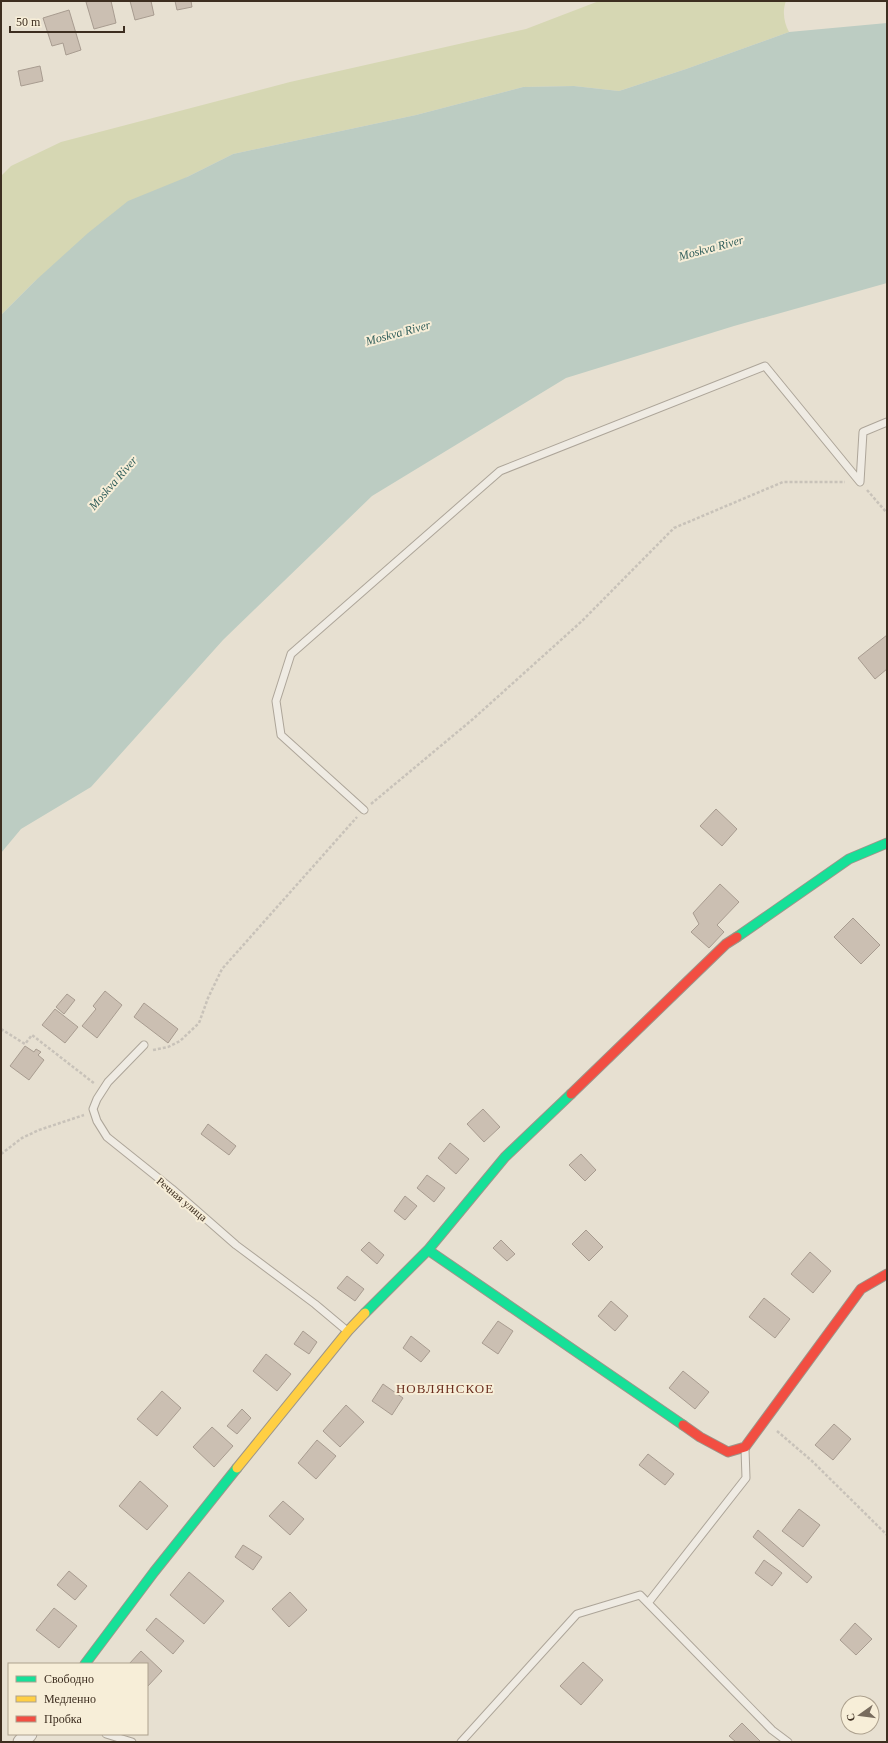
<svg xmlns="http://www.w3.org/2000/svg" width="888" height="1743" viewBox="0 0 888 1743" font-family="'Times New Roman',serif">
  <rect width="100%" height="100%" fill="#e7e0d1"/>
  <path fill="#d6d7b3" d="M599,1H786C782,11 784,23 789,32L686,69L619,91L574,86L523,87L416,115L233,154L187,177L35,281L1,315V176L11,166L61,142L290,82L526,29Z"/>
  <path fill="#bcccc2" d="M887,23V283L734,326L566,378L372,496L223,640L91,787L21,829L1,853V315L35,281L88,233L128,201L187,177L233,154L416,115L523,87L574,86L619,91L686,69L789,32Z"/>
  <path fill="#cbbfb2" stroke="#a89c90" d="M90,1H111L116,23L94,29L86,2Z
    M130,1H151L154,15L135,20Z
    M175,1H191L192,7L177,10Z
    M69,10L81,50L66,55L63,43L52,46L43,18Z
    M40,66L43,81L21,86L18,71Z
    M887,635V669L875,679L858,658Z
    M716,809L737,829L722,846L700,826Z
    M720,884L739,902L717,925L724,932L709,948L691,932L699,924L693,913Z
    M853,918L880,945L861,964L834,937Z
    M105,991L122,1005L97,1038L82,1026L96,1009L93,1006Z
    M67,994L75,1000L64,1014L56,1007Z
    M144,1003L178,1029L168,1043L134,1017Z
    M55,1009L78,1027L65,1043L42,1025Z
    M25,1046L34,1052L36,1049L41,1052L38,1055L44,1060L29,1080L10,1066Z
    M483,1109L500,1127L484,1142L467,1124Z
    M208,1124L236,1146L229,1155L201,1134Z
    M450,1143L469,1159L456,1174L438,1158Z
    M581,1154L596,1170L585,1181L569,1165Z
    M427,1175L445,1188L434,1202L417,1188Z
    M405,1196L417,1206L405,1220L394,1211Z
    M586,1230L603,1247L589,1261L572,1244Z
    M501,1240L515,1254L507,1261L493,1248Z
    M369,1242L384,1255L377,1264L361,1250Z
    M810,1252L831,1271L813,1293L791,1274Z
    M347,1276L364,1289L355,1301L337,1288Z
    M764,1298L790,1319L775,1338L749,1317Z
    M611,1301L628,1316L615,1331L598,1316Z
    M498,1321L513,1331L498,1354L482,1343Z
    M303,1331L317,1342L309,1354L294,1344Z
    M411,1336L430,1351L421,1362L403,1348Z
    M266,1354L291,1374L277,1391L253,1371Z
    M683,1371L709,1392L695,1409L669,1388Z
    M383,1384L403,1398L392,1415L372,1401Z
    M162,1391L181,1408L157,1436L137,1419Z
    M346,1405L364,1422L340,1447L323,1431Z
    M242,1409L251,1418L237,1434L227,1426Z
    M834,1424L851,1439L833,1460L815,1445Z
    M212,1427L233,1446L214,1467L193,1447Z
    M317,1440L336,1456L316,1479L298,1463Z
    M648,1454L674,1474L665,1485L639,1465Z
    M140,1481L168,1506L147,1530L119,1506Z
    M283,1501L304,1519L290,1535L269,1516Z
    M799,1509L820,1525L803,1547L782,1531Z
    M758,1530L812,1577L807,1583L753,1537Z
    M243,1545L262,1557L253,1570L235,1557Z
    M764,1560L782,1573L772,1586L755,1573Z
    M69,1571L87,1586L75,1600L57,1585Z
    M189,1572L224,1601L204,1624L170,1595Z
    M290,1592L307,1610L289,1627L272,1609Z
    M54,1608L77,1626L59,1648L36,1630Z
    M156,1618L184,1641L173,1654L146,1630Z
    M855,1623L872,1639L856,1655L840,1640Z
    M141,1651L162,1671L147,1687V1664H129Z
    M583,1662L603,1680L581,1705L560,1686Z
    M742,1723L761,1742H736L729,1736Z"/>
  <g fill="none" stroke-linecap="round" stroke-linejoin="round">
    <g stroke="#ada599" stroke-width="9">
      <path id="lane" d="M364,810L281,735L276,701L291,654L500,471L765,366L860,482L863,432L887,422
        M144,1045L108,1082L97,1099L93,1109L97,1121L107,1137L172,1189L236,1245L315,1304L346,1330
        M648,1603L746,1478L745,1449
        M106,1734L132,1742
        M461,1742L577,1614L640,1595L772,1730L788,1742"/>
    </g>
    <g stroke="#ada599" stroke-width="17">
      <path id="street" d="M21,1742L29,1734"/>
    </g>
    <g stroke="#9c958a" stroke-width="11">
      <path id="fast" d="M737,937L849,859L887,843
        M428,1250L683,1425
        M365,1313L428,1250L505,1157L571,1094
        M85,1664L154,1572L237,1468"/>
    </g>
    <g stroke="#9c958a" stroke-width="11">
      <path id="slow" d="M237,1468L348,1331L365,1313"/>
    </g>
    <g stroke="#9c958a" stroke-width="11">
      <path id="jam" d="M571,1094L726,944L737,937
        M683,1425L700,1437L728,1452L745,1447L861,1289L887,1274"/>
    </g>
    <path stroke="#c8c2b9" stroke-width="2.5" stroke-dasharray="3 2" stroke-linecap="butt" d="M867,490L887,513
      M371,804L473,719L582,621L674,528L783,482H845
      M1,1029L25,1044L32,1035L95,1084
      M153,1050L168,1047L180,1041L199,1023L208,998L222,969L357,817
      M1,1154L22,1138L39,1130L84,1115
      M777,1431L812,1461L887,1535"/>
    <use href="#lane" stroke="#efebe3" stroke-width="7"/>
    <use href="#street" stroke="#efebe3" stroke-width="15"/>
    <use href="#fast" stroke="#16e098" stroke-width="9"/>
    <use href="#slow" stroke="#ffcf43" stroke-width="9"/>
    <use href="#jam" stroke="#f24e42" stroke-width="9"/>
  </g>
  <g text-anchor="middle" stroke-width="4" stroke-linejoin="round" paint-order="stroke">
    <g font-size="11" fill="#3d2e20" stroke="#f7eed8">
      <text transform="translate(182 1199) rotate(40)" y="4">Речная улица</text>
    </g>
    <g font-size="12" font-style="italic" fill="#2f5d5a" stroke="#f7eed8">
      <text transform="translate(711 248) rotate(-15)" y="4">Moskva River</text>
      <text transform="translate(398 333) rotate(-15)" y="4">Moskva River</text>
      <text transform="translate(113 483) rotate(-49)" y="4">Moskva River</text>
    </g>
    <g font-size="13" letter-spacing="1" fill="#6b2e1e" stroke="#f7eed8">
      <text x="445" y="1393">НОВЛЯНСКОЕ</text>
    </g>
  </g>
  <rect width="888" height="1743" fill="none" stroke="#3d2e20" stroke-width="4"/>
  <rect x="8" y="1663" width="140" height="72" fill="#f7eed8" stroke="#ada18e"/>
  <rect x="16" y="1676" width="20" height="6" fill="#16e098" stroke="#ada18e"/>
  <text x="44" y="1683" font-size="12" fill="#3d2e20">Свободно</text>
  <rect x="16" y="1696" width="20" height="6" fill="#ffcf43" stroke="#ada18e"/>
  <text x="44" y="1703" font-size="12" fill="#3d2e20">Медленно</text>
  <rect x="16" y="1716" width="20" height="6" fill="#f24e42" stroke="#ada18e"/>
  <text x="44" y="1723" font-size="12" fill="#3d2e20">Пробка</text>
  <g transform="translate(860 1715) rotate(256)"><circle r="19" fill="#f7eed8" stroke="#ada18e"/>
  <path d="M0-3L7 15L0 10L-7 15Z" fill="#786c5e"/>
  <text y="-6" font-size="11" font-weight="bold" text-anchor="middle" fill="#3d2e20">С</text>
  </g>
  <path d="M10 26v6h114v-6" fill="none" stroke="#3d2e20" stroke-width="2"/>
  <text x="16" y="26" font-size="12" fill="#3d2e20" stroke="#f7eed8" stroke-width="3" paint-order="stroke">50 m</text>
</svg>
